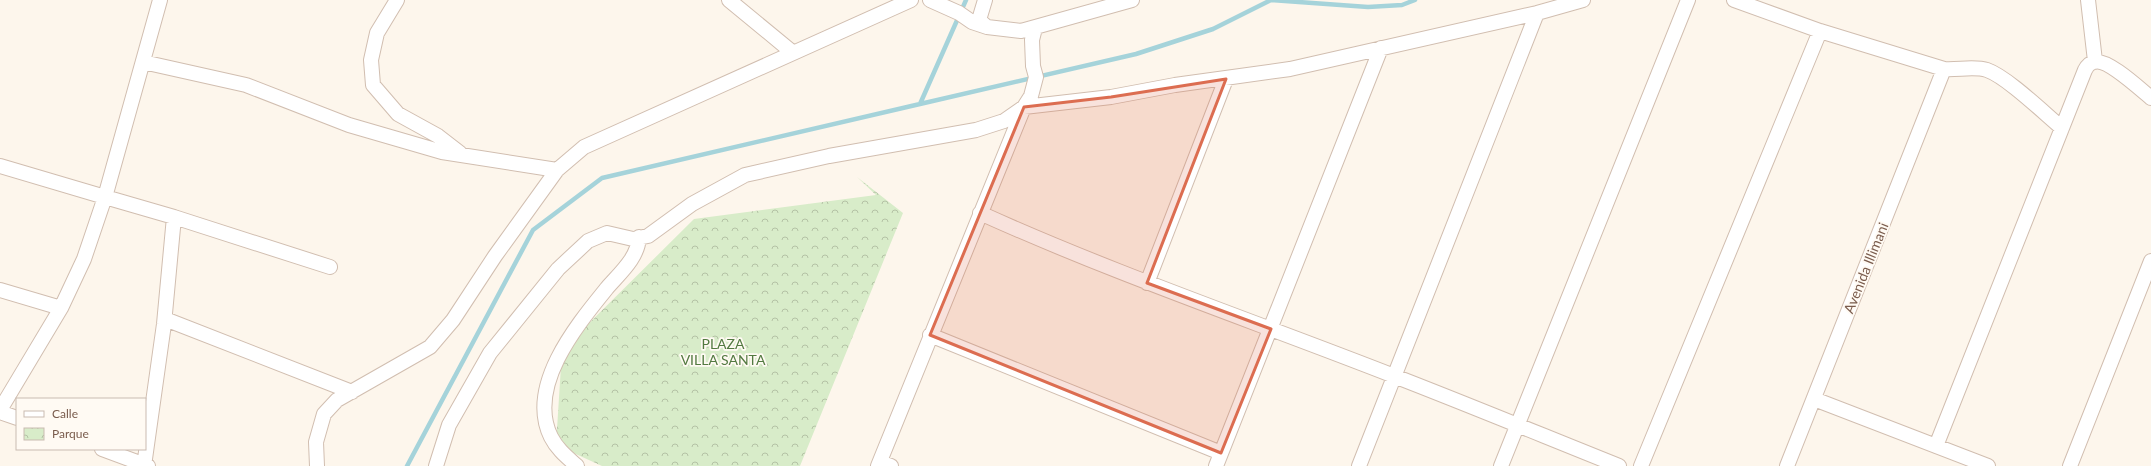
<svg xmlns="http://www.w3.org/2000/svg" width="2151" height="466" viewBox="0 0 2151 466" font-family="Lato,sans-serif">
  <defs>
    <pattern id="park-crowns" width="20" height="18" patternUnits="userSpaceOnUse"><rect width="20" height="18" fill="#d8ecc9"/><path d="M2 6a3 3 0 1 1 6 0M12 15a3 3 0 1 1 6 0" fill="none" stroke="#b4c2a5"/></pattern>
  </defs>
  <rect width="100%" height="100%" fill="#fdf6ec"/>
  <path fill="url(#park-crowns)" d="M857,177L903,213L800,466H602L556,445L562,350L694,219L876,195Z"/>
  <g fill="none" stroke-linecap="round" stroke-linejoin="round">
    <path stroke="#a5d3da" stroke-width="4.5" d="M920,104L1136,54L1213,29L1271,0L1368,7L1402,5L1415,0
      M407,466L533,230L602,178L920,104L966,0"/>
    <g stroke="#d1beb0" stroke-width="16">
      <path id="minor" d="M397,0L377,33L371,60L373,85L398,114L438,136L460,153
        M729,0L792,52
        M930,0L959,13L972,22L987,27L1021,31L1132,0
        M985,0L979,20L987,27
        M1734,0L1820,31L1944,69C1958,70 1975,66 1987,70C2007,77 2044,113 2062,128
        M2088,0L2095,61
        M143,62L246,85L349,125L442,152L557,170
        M0,166L105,197L160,0
        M980,213C1115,274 1256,322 1394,376C1469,405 1544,436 1619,466
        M174,217L330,267
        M1147,283L1226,79
        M0,290L61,308
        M165,319L352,392
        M930,335L1221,453
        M1814,399L1988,466
        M0,410L61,308L84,259L105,197L174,217L164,324L144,466
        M0,412L17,418
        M1936,446L2085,70C2087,66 2089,63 2094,62C2107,58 2140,89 2151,98
        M102,449L148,466
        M880,462L891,466
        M317,466L316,442L324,414L337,400L430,347L453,320L495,256L557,170L584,147L911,0
        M436,466L449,425L490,353L558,269L588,241L607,233L633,239L648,236L692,204L745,175L829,156L976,130L1004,121L1024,107L1111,97L1175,85L1290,69L1537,13L1583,0
        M577,466C567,457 557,449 551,437C526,386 577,325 607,288C620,273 638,258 639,237
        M878,466L1024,107L1031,96L1036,77L1033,66L1032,40L1035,28
        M1216,466L1381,48
        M1359,466L1537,13
        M1501,466L1688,0
        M1641,466L1820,31
        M1787,466L1944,69
        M2070,466L2151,261"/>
    </g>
    <use href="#minor" stroke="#fff" stroke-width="14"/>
  </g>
  <path fill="#dc6d51" fill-opacity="0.2" stroke="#dc6d51" stroke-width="3" stroke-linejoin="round" d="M1226,79L1147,283L1271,329L1221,453L930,335L1024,107L1111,97Z"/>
  <g text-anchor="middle" stroke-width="3.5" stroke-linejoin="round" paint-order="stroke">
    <g font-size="14" fill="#7a5c4d" stroke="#fffaf3">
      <text transform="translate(1866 268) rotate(-68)" y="5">Avenida Illimani</text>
    </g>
    <g font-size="14" fill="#537a41" stroke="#fffaf3">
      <text x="723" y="349">PLAZA<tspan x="723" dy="16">VILLA SANTA</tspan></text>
    </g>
  </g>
  <rect x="16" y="398" width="130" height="52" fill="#fffaf3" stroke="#cabbb1"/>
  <rect x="24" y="411" width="20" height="6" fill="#ffffff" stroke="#cabbb1"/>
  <text x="52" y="418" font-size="12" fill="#7a5c4d">Calle</text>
  <rect x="24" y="428" width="20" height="12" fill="url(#park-crowns)" stroke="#cabbb1"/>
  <text x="52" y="438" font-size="12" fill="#7a5c4d">Parque</text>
</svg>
